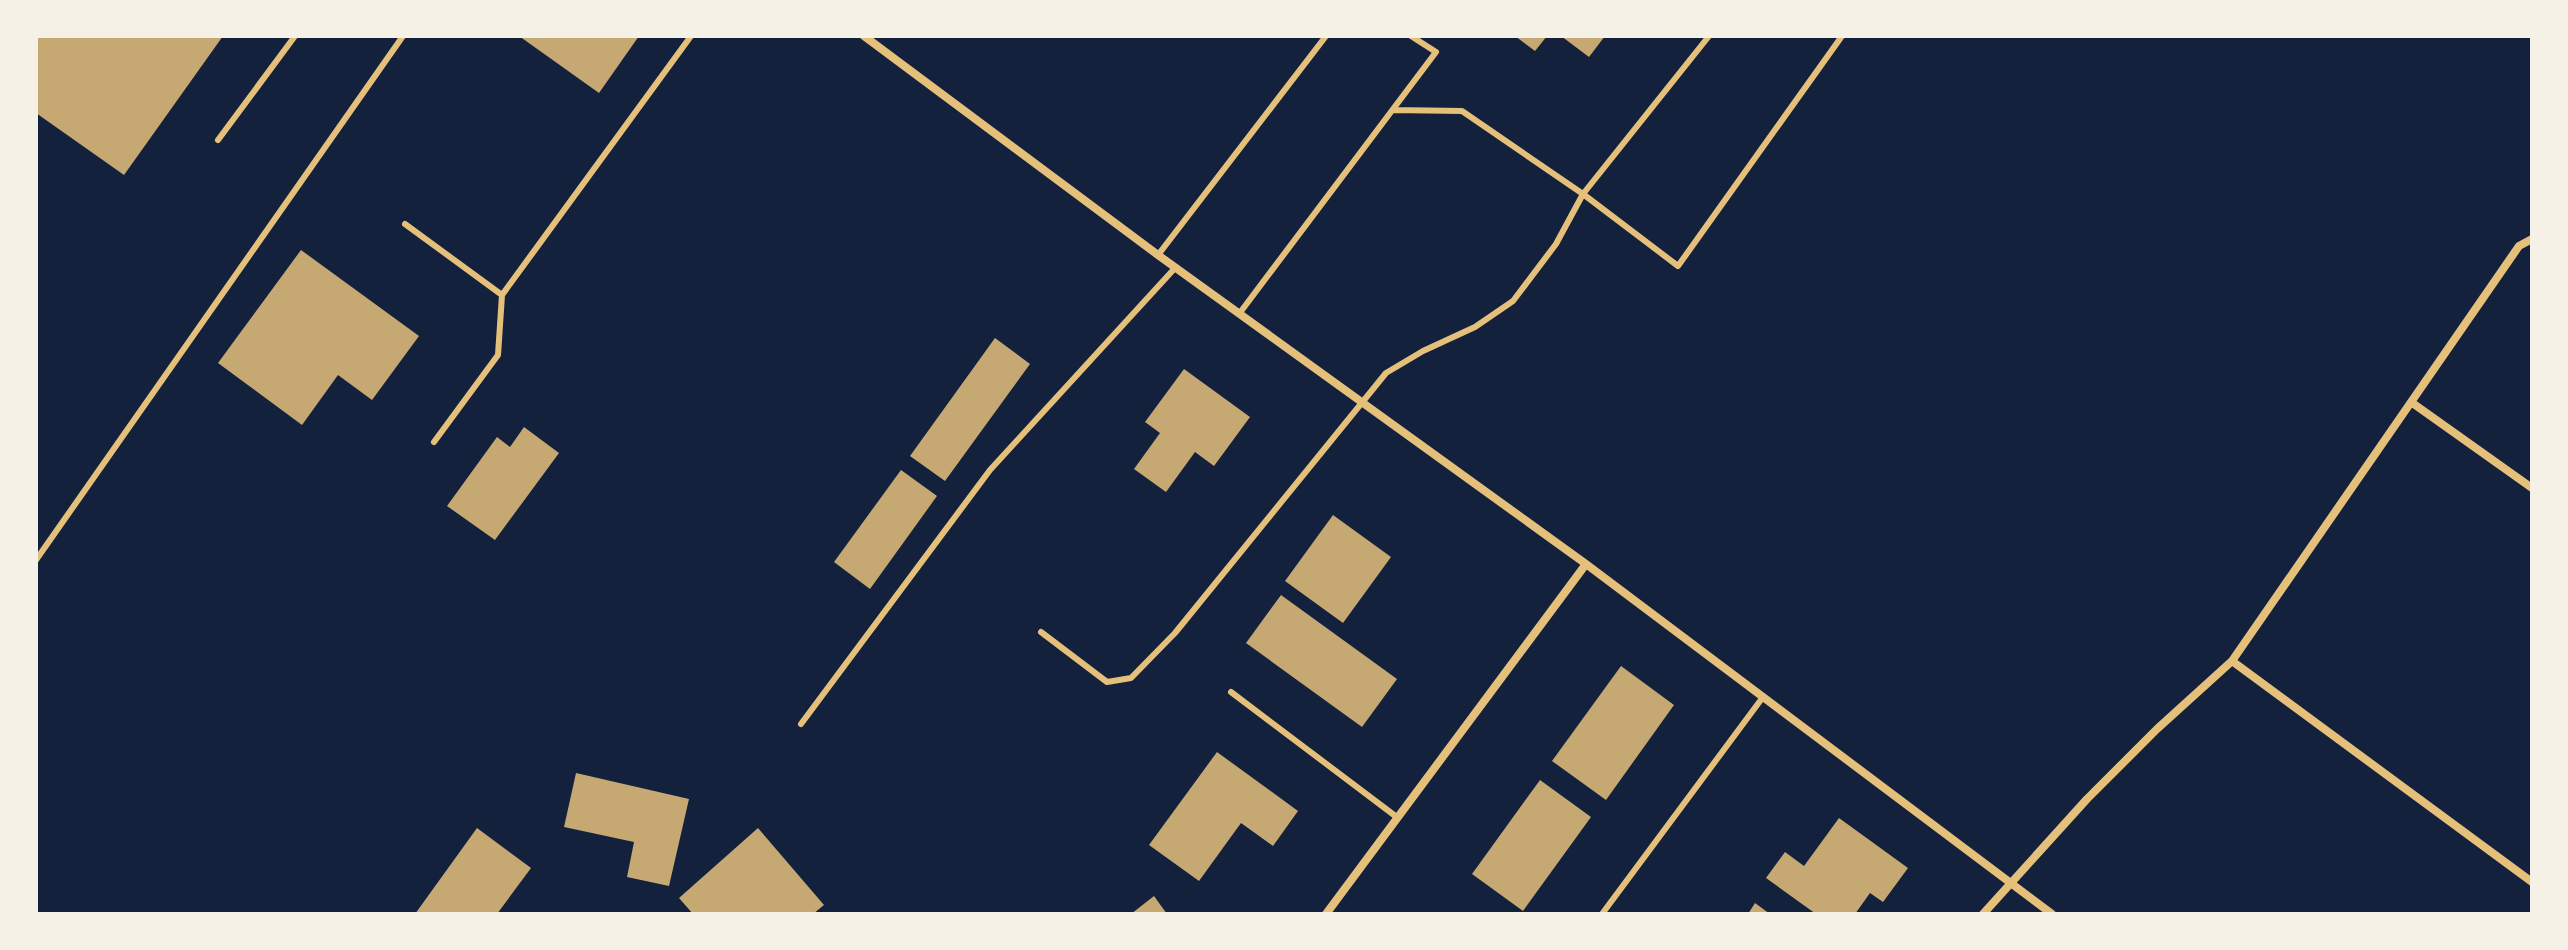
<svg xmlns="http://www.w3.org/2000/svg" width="2568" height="950" viewBox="0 0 2568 950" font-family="'Fira Sans',sans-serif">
  <rect width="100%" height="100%" fill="#14213d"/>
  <path fill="#c6a872" d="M36,36H223L124,175L36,113Z
    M519,36H639L599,93Z
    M1515,36H1547L1535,51Z
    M1561,36H1605L1589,57Z
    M301,250L419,336L372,400L338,375L302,425L218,363Z
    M995,338L1030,364L945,481L910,456Z
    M1184,369L1250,417L1214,466L1195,452L1166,492L1134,469L1160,433L1145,422Z
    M524,427L559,453L495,540L447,506L497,437L510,447Z
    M901,470L937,496L870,589L834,562Z
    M1333,515L1391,557L1343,623L1285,581Z
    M1281,595L1397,679L1362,727L1246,643Z
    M1621,666L1674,705L1606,800L1552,761Z
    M1217,752L1298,811L1273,846L1241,823L1199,881L1149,845Z
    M576,773L689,799L669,886L627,877L634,842L564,827Z
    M1540,780L1591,817L1523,911L1472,874Z
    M1839,818L1908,868L1883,902L1870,893L1855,914H1816L1766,878L1785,852L1804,866Z
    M477,828L531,868L497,914H415Z
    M758,828L824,905L813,914H693L679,898Z
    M1154,896L1167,914H1131Z
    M1755,903L1770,914H1748Z"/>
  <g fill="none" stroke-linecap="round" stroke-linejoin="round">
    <path stroke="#e5c07b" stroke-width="6" d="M1393,110L1462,111L1583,194L1678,266L1842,36
      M218,140L295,36
      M405,224L502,295
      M1158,255L1326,36
      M1239,314L1436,52L1411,36
      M434,442L498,355L502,295L691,36
      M36,560L403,36
      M1041,632L1107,682L1131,678L1175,633L1386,373L1423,351L1475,327L1513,301L1556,244L1583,194L1709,36
      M1231,692L1398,818
      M801,724L990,470L1175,268
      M1602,914L1763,697"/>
    <path stroke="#e5c07b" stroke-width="8" d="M864,36L1158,255L1586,564L2052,914
      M2411,402L2532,488
      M2232,661L2532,882
      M1326,914L1586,564
      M1983,914L2087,799L2157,729L2232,661L2519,246L2532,239"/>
  </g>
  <rect width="2568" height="950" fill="none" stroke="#f6f1e7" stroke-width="76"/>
</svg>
